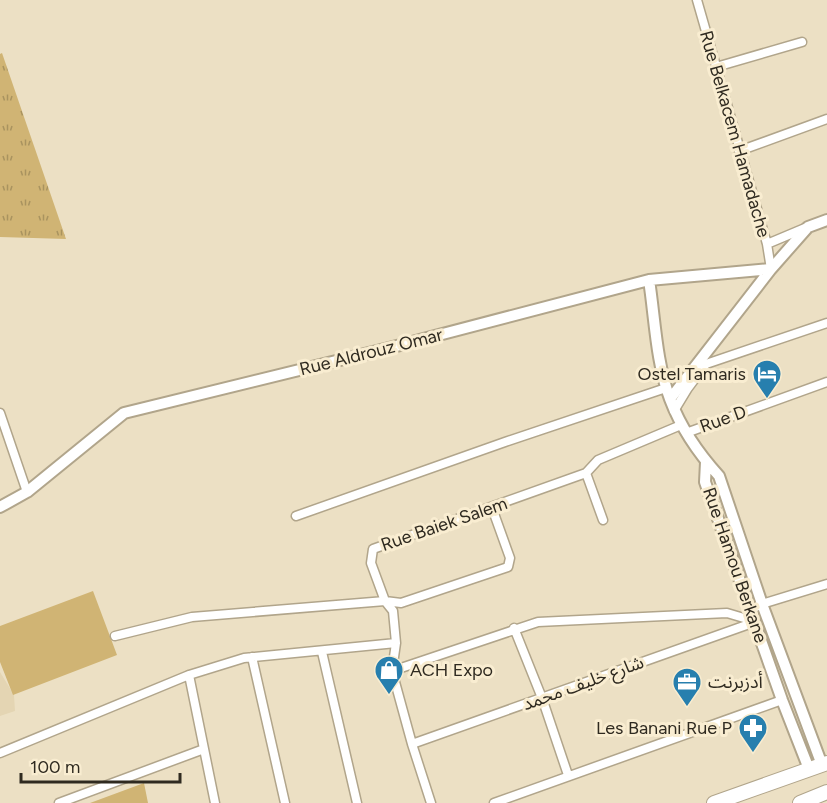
<svg xmlns="http://www.w3.org/2000/svg" width="827" height="803" viewBox="0 0 827 803" font-family="Figtree,'Noto Sans Arabic',sans-serif">
  <defs>
    <pattern id="grass-tufts" width="24" height="20" patternUnits="userSpaceOnUse" patternTransform="scale(1.5)"><rect width="24" height="20" fill="#d0b474"/><path d="M3 7l-1-3M5 7V3M7 7l1-3M15 17l-1-3M17 17v-4M19 17l1-3" fill="none" stroke="#a9935f"/></pattern>
  </defs>
  <rect width="100%" height="100%" fill="#ece0c4"/>
  <path fill="#e4d5b3" d="M0,672L14,695L15,711L0,716Z"/>
  <path fill="url(#grass-tufts)" d="M2,53L66,239L0,237V54Z"/>
  <path fill="#d0b474" d="M93,591L117,655L13,695L0,662V626Z
    M144,783L148,803H90Z"/>
  <g fill="none" stroke-linecap="round" stroke-linejoin="round">
    <g stroke="#b1a58b" stroke-width="11">
      <path id="minor" d="M697,0L767,244L771,269
        M716,67L802,42
        M739,151L827,119
        M767,244L805,228
        M674,411L688,388L706,364L827,323
        M0,413L27,492
        M686,433L827,382
        M586,473L603,520
        M296,516L505,442L666,388
        M750,610L762,604L827,584
        M514,628L542,698L568,775
        M115,636L192,617L385,601L371,563L373,549L586,473L598,460L681,425
        M322,652L357,803
        M252,657L285,803
        M392,671L538,622L727,613L754,621
        M189,675L215,803
        M412,744L755,622
        M0,753L189,675L244,658L396,643
        M59,803L204,749
        M431,803L412,744L392,671L396,643L393,611L385,601L401,603L508,567L510,558L492,508
        M494,803L782,700"/>
    </g>
    <g stroke="#b1a58b" stroke-width="14">
      <path id="tertiary" d="M649,280C655,319 656,362 670,399
        M706,462L705,482L782,700L809,769
        M0,507L27,492L124,413L389,348L649,280L771,269
        M822,765L762,604L719,476C698,453 681,428 670,399L771,269L808,227L827,220"/>
    </g>
    <g stroke="#b1a58b" stroke-width="16">
      <path id="primary" d="M714,803L827,763
        M800,803L827,792"/>
    </g>
    <use href="#minor" stroke="#fff" stroke-width="8"/>
    <use href="#tertiary" stroke="#fff" stroke-width="10"/>
    <use href="#primary" stroke="#fff" stroke-width="14"/>
  </g>
  <defs>
    <g id="hotel-pin" transform="scale(1.5)"><path d="M0 17L-7.5 6A9.5 9.5 0 1 1 7.5 6Z" fill="#277fae" stroke="#f9edd1"/><path d="M-6-4.5h1.5V1H6V5H4.5V3h-9V5H-6ZM-4 0a1.8 1.8 0 1 1 3.6 0ZM.5 0V-2.5h3Q6-2.5 6 0Z" fill="#fff"/></g>
    <g id="shop-pin" transform="scale(1.5)"><path d="M0 17L-7.5 6A9.5 9.5 0 1 1 7.5 6Z" fill="#277fae" stroke="#f9edd1"/><path d="M-5-2.5h2.3a2.7 3.5 0 0 1 5.4 0H5L5.5 6h-11ZM-1.5-2.5h3a1.5 2.3 0 0 0-3 0Z" fill="#fff"/></g>
    <g id="office-pin" transform="scale(1.5)"><path d="M0 17L-7.5 6A9.5 9.5 0 1 1 7.5 6Z" fill="#277fae" stroke="#f9edd1"/><path d="M-6-3h4V-5.5h4V-3h4V5H-6ZM-1-4.5V-3h2v-1.5ZM-6 0V1H6V0Z" fill="#fff"/></g>
    <g id="pharmacy-pin" transform="scale(1.5)"><path d="M0 17L-7.5 6A9.5 9.5 0 1 1 7.5 6Z" fill="#277fae" stroke="#f9edd1"/><path d="M-2-6h4v4h4v4h-4v4h-4v-4h-4v-4h4Z" fill="#fff"/></g>
  </defs>
  <g fill-rule="evenodd">
    <use href="#hotel-pin" x="767" y="374"/>
    <use href="#shop-pin" x="389" y="670"/>
    <use href="#office-pin" x="687" y="682"/>
    <use href="#pharmacy-pin" x="753" y="728"/>
  </g>
  <g text-anchor="middle" stroke-width="6" stroke-linejoin="round" paint-order="stroke">
    <g font-size="18" fill="#2f2a20" stroke="#f9edd1">
      <text transform="translate(735 134) rotate(74)" y="6">Rue Belkacem Hamadache</text>
      <text transform="translate(371 352) rotate(-14)" y="6">Rue Aldrouz Omar</text>
      <text transform="translate(723 419) rotate(-20)" y="6">Rue D</text>
      <text transform="translate(444 524) rotate(-19)" y="6">Rue Baiek Salem</text>
      <text transform="translate(735 565) rotate(71)" y="6">Rue Hamou Berkane</text>
      <text transform="translate(583 683) rotate(-20)" y="6">شارع خليف محمد</text>
    </g>
    <g font-size="18" fill="#2f2a20" stroke="#f9edd1" text-anchor="end">
      <text x="746" y="380">Ostel Tamaris</text>
      <text x="410" y="676" text-anchor="start">ACH Expo</text>
      <text x="708" y="688" text-anchor="start">أدزبرنت</text>
      <text x="732" y="734">Les Banani Rue P</text>
    </g>
  </g>
  <path d="M21 773v9h159v-9" fill="none" stroke="#2f2a20" stroke-width="3"/>
  <text x="30" y="773" font-size="18" fill="#2f2a20" stroke="#f9edd1" stroke-width="4.5" paint-order="stroke">100 m</text>
</svg>
